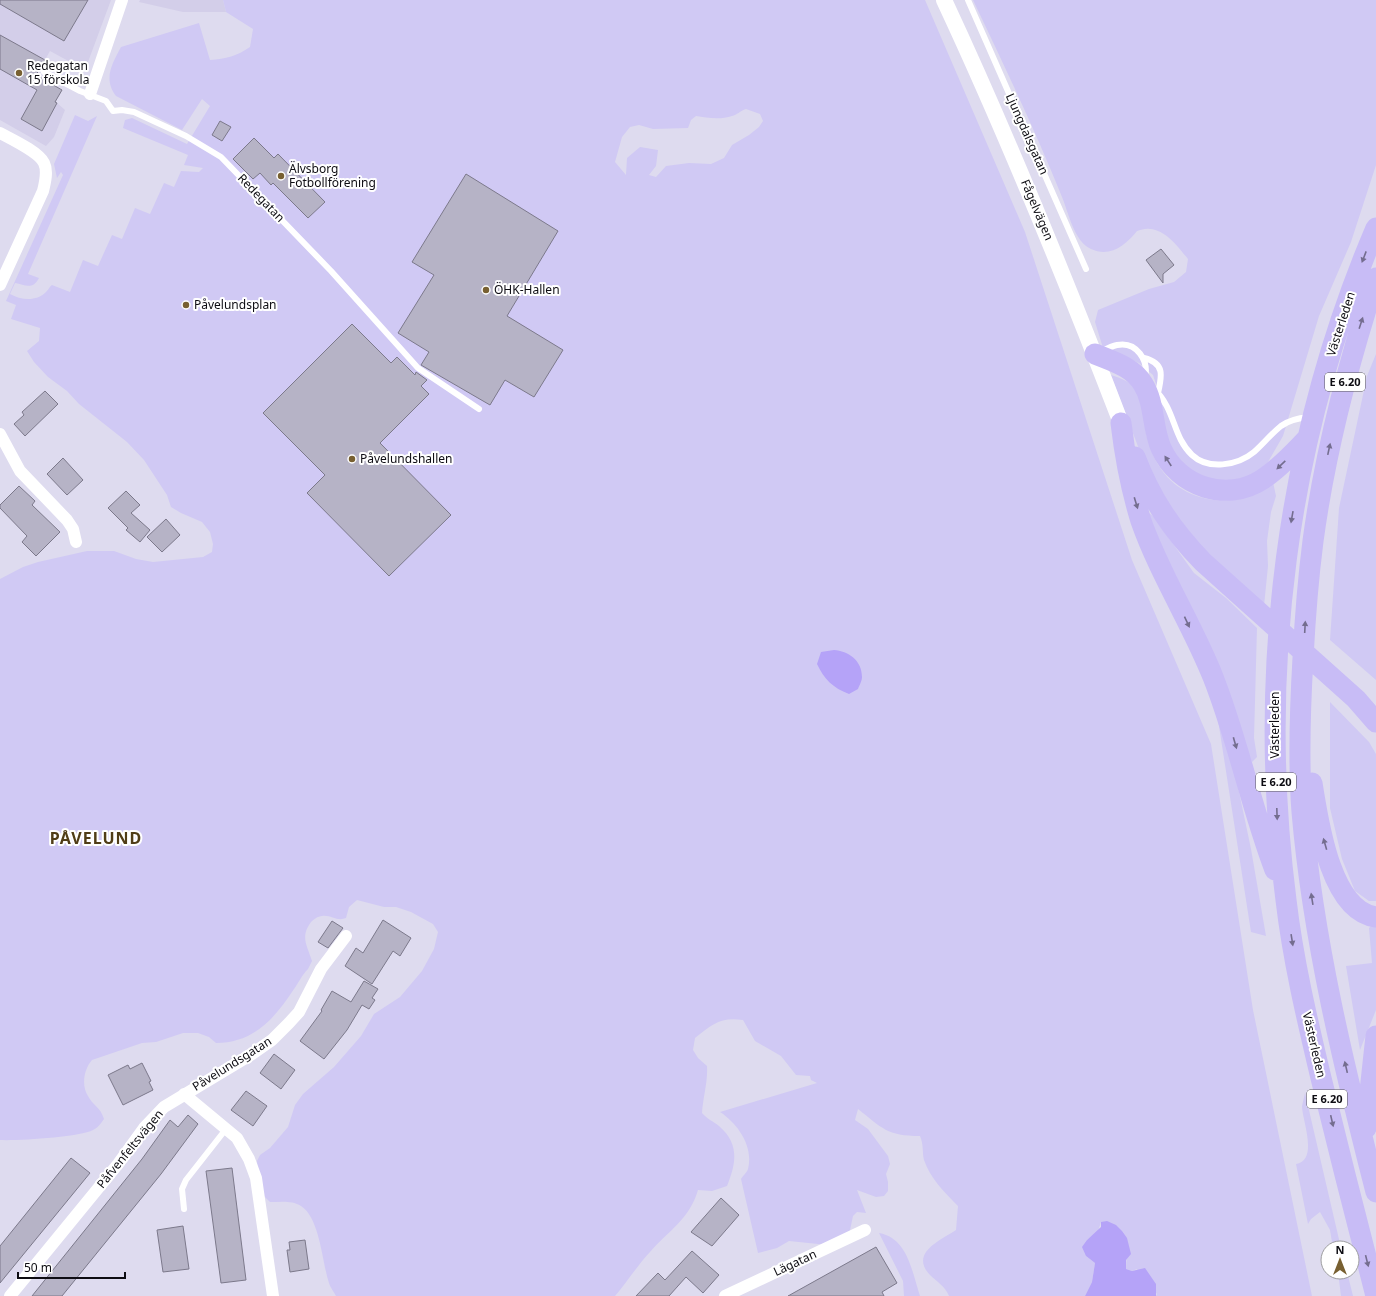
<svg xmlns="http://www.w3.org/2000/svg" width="1376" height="1296" viewBox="0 0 1376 1296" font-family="'Noto Sans',sans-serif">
  <rect width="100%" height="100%" fill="#dedbef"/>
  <path fill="#d3cee9" d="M0,0H111L85,70L50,51L30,86L36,91L57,103L65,110L54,137L46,146L0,120Z
    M140,0H223L226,12H183L139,2Z"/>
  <path fill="#d0c9f4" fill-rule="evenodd" d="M223,0H925L1025,232L1132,560L1211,744L1253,1010L1312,1296H1156L1157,1294L1137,1269L1132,1271L1126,1269L1127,1245L1101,1222L1098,1231L1087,1240L1086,1256L1095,1263L1092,1282L1085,1296H949C945,1286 937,1282 930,1275C909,1253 941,1240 956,1230L958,1206C945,1193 930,1178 924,1160C922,1152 924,1146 920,1136C887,1136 882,1128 858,1109L855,1120L868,1129L888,1156L890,1164L886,1174L888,1182V1191L884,1196L876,1197L857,1190L866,1213L857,1212L853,1216L849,1235L828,1245L789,1241L777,1248L758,1253L741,1179C743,1176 747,1172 748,1169C754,1146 737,1123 720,1112L817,1083L811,1080L810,1076L796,1075L781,1056L755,1041L743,1020C720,1017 713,1024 695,1038L693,1050L698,1058L707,1066C708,1082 703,1097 702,1113C707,1119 713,1121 719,1126C740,1144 736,1164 727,1186L712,1191L698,1190C689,1220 669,1230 650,1252C637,1266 627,1282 615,1296H336C334,1292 330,1287 329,1283C322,1262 320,1218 301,1206C292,1200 280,1202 270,1202L264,1196L258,1172L257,1161L260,1155L270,1148L288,1127L295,1105L303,1094L334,1067L361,1036L374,1014L400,997L422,971L434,949L438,932L433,924L411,912L396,907H384L357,900L349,907L346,918C337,922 330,914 322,916C318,916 313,920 311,922C300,937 307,945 312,961L308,969C302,975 299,982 294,989C275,1018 254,1043 216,1043L209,1037L198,1033H183L156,1042L142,1043L92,1060C84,1069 81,1085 88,1096C93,1106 100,1106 104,1119C101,1123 98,1128 93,1130C80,1137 17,1141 0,1140V579L23,567L38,562L87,551H114L136,559L153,562L203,557L212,552L213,544L210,532L202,522L181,513L171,507L167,495L144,460L127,442L79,404L67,391L48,377L34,362L27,351L39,341L40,328L11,319L16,305L6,301L63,175L61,172L57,178L54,164L75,115L88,121L97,116L28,274L39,278C33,290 25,285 15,283L10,294C21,300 36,302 46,292C49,289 49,287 52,285L70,292L83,260L98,266L112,235L122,239L135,208L150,214L164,183L174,187L181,171L199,172L203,168L184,165L188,155L123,128L125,120L132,118L187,144L210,106L202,99L182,130L116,96C103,79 112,64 121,47L199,23L210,60C226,59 237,56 250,47L253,29L226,12ZM746,109L760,114L763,121L759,127L749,135L732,145L724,158L711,164L689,163L666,166L656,177L649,175L656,166L658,150L640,147L627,158L626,175L615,162L622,137L630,127L639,125L653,129L688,128L691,120L696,116C707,118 721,120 732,116C737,115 740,111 746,109Z
    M973,0H1376V165L1351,242L1319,316L1283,436L1268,462L1249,479L1233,482L1195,477L1168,445L1159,393L1153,375L1139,363L1103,348L1095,322L1098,310L1149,289L1174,282L1186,272L1188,259C1179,248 1166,230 1150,229C1146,228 1141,230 1137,231C1126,245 1110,258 1091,249C1074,241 1069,214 1062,197C1035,130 1004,65 973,0Z
    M1376,354V680L1330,640L1339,508L1367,376Z
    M1111,375C1121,378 1131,382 1137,390C1143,399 1144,429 1148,441C1151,449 1154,459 1159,466C1177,496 1217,508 1250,496C1258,493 1266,486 1273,482L1276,496L1271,512L1267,541L1268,566L1264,606L1189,538L1142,457Z
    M1149,513L1153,516L1194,573L1226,598L1257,628L1254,738L1257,757L1252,762L1147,516Z
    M1330,702L1369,742L1376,754V901H1369L1355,891L1342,859L1330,808Z
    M1216,707L1234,768L1251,849L1266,936L1251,932Z
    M1372,925H1376V1010L1360,1050L1346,966L1372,963L1369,928Z
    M1305,1093L1341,1248H1333L1330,1230L1320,1212L1311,1219L1308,1224L1296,1164C1319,1160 1302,1120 1302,1106C1303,1102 1304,1097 1305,1093Z
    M879,1233C908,1238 912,1272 920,1296H904L903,1281Z
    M1338,1272H1347L1353,1296H1341Z"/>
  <path fill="#b5a3f8" d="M834,650C848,651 862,660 862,677C862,681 859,686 858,689L849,694C833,688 824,679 817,664L821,652Z
    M1107,1221L1116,1225L1122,1231L1127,1238L1131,1254L1126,1260V1269L1132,1271L1145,1268L1156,1284V1296H1085L1092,1282L1095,1263L1086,1256L1082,1247L1087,1240L1101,1227V1222Z"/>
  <path fill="#b6b3c6" stroke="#7c798b" d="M0,0H88L64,41L0,4Z
    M0,35L45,60L36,75L62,90L55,102L57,103L42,131L21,119L37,90L0,69Z
    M220,121L231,127L222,141L212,135Z
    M254,138L274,158L278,154L325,202L308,218L273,183L271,185L260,173L253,179L233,159Z
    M466,174L558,231L507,316L563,350L534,397L505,380L490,405L421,365L429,352L398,333L434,275L412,262Z
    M1161,249L1174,265L1163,274V283L1146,260Z
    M352,324L391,363L397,357L415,375L416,372L427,380L421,386L429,394L380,443L451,515L389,576L307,493L325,475L263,413Z
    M45,391L58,404L25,436L14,424L24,415L22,412Z
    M63,458L83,480L67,495L47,474Z
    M19,486L35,501L32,505L60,532L36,556L22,542L27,536L0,508V505Z
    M126,491L140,505L131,513L150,530L140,542L126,530L128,528L108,508Z
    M166,519L180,535L162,552L147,537Z
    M383,920L411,938L400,956L393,951L372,984L345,966L356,948L363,953Z
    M332,921L343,928L328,948L318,942Z
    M364,981L378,989L372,998L375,1000L369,1009L362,1005L347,1030L324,1059L300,1041L322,1011L321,1010L332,991L351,1002Z
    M274,1054L295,1070L281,1089L260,1073Z
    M142,1063L151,1081L149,1082L153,1090L123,1105L108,1075L128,1065L130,1069Z
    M246,1091L267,1106L253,1126L231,1110Z
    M188,1115L198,1124L161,1174L62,1296H32L142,1159L170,1120L178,1127Z
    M71,1158L90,1173L0,1283V1246Z
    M232,1168L246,1280L221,1283L206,1171Z
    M721,1198L739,1215L712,1246L691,1232Z
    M183,1226L189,1269L163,1272L157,1230Z
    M305,1240L309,1269L290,1272L287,1250H290L289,1242Z
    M876,1247L897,1283L882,1292L884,1296H788Z
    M692,1251L719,1275L703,1293L686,1277L669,1296H636L658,1273L665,1280Z"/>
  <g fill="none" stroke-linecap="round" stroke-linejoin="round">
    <path stroke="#fff" stroke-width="6" d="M968,0L1086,269
      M44,72L80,91L106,101L113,111L122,110L134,112L186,136L221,157L331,271L418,368L479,409
      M1102,351C1106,349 1112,346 1117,345C1137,341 1149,361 1145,378
      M1144,358C1165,363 1162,376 1158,393
      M1154,389C1176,410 1172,436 1192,455C1208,470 1237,466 1254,452C1263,444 1271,434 1281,426C1289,420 1299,418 1309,417
      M184,1209L182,1189L186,1180L226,1129"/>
    <path stroke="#fff" stroke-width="12" d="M90,94L122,0
      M0,133C11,139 39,152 44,163C48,171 45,183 43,191L0,285
      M0,434L20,471L67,520L73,529L76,542
      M184,1094L237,1138L249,1159L256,1178L273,1296
      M10,1296L118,1164L144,1128L164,1107L252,1054L272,1040L289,1023L299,1012L321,969L346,936
      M725,1296L865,1230"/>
    <path stroke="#fff" stroke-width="16" d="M944,0C1009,139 1066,280 1121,423"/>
    <path stroke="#c8bcf6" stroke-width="21" d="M1376,278C1348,364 1325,452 1313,541C1308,580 1305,619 1303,658C1300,709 1298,760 1302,812C1313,940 1344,1067 1376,1192
      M1095,354C1112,361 1133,367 1143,384C1155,403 1152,428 1161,448C1178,487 1227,503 1263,479C1280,468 1294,452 1308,438
      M1121,423C1125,457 1131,489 1141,521C1160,575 1192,624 1213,677C1238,740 1251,807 1275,870
      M1135,457C1151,499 1172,530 1203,562L1356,699L1376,722
      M1312,783C1318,820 1330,911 1376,917
      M1366,1128L1376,1036
      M1376,1296C1357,1223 1339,1151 1321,1078C1307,1019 1293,960 1286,900C1257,674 1286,439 1376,228"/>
  </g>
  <defs><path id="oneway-solid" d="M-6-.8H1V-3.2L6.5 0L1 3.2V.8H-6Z"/></defs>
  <g fill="#746d8f">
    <use href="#oneway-solid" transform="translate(1364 257) rotate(111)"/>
    <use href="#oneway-solid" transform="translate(1361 323) rotate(-72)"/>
    <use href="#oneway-solid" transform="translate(1329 449) rotate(-78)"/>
    <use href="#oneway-solid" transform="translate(1168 461) rotate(-123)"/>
    <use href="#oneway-solid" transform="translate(1281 465) rotate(136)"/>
    <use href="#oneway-solid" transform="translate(1136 503) rotate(73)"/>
    <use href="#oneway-solid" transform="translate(1292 517) rotate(100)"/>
    <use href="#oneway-solid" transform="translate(1187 622) rotate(65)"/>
    <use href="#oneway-solid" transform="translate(1305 627) rotate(-87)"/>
    <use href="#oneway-solid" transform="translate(1235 743) rotate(74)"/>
    <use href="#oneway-solid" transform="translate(1277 814) rotate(88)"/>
    <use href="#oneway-solid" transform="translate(1325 844) rotate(-106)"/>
    <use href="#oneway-solid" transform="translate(1312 899) rotate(-99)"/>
    <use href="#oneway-solid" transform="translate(1292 940) rotate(81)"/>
    <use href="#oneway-solid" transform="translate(1346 1067) rotate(-103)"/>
    <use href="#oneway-solid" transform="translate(1332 1121) rotate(77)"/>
    <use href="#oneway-solid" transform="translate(1367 1261) rotate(76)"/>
  </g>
  <g fill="#786031" stroke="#fff" stroke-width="1.5">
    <circle cx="19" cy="73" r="4"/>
    <circle cx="281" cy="176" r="4"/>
    <circle cx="486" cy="290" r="4"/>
    <circle cx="186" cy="305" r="4"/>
    <circle cx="352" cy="459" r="4"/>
  </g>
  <g text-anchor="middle" stroke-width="4" stroke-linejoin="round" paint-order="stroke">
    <g fill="#fff" stroke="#565559" stroke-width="1">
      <rect x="1325" y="373" width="40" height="18" rx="3"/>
      <rect x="1256" y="773" width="40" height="18" rx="3"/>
      <rect x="1307" y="1090" width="40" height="18" rx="3"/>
    </g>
    <g font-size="11" font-weight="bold" fill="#0d0c12">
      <text x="1345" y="386">E 6.20</text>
      <text x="1276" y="786">E 6.20</text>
      <text x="1327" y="1103">E 6.20</text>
    </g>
    <g font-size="12" fill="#0d0c12" stroke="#fff" text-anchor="start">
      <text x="27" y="70">Redegatan<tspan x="27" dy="14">15 förskola</tspan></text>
      <text x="289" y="173">Älvsborg<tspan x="289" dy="14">Fotbollförening</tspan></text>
      <text x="494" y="294">ÖHK-Hallen</text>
      <text x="194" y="309">Påvelundsplan</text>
      <text x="360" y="463">Påvelundshallen</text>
    </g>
    <g font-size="12" fill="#0d0c12" stroke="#fff">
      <text transform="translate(1027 134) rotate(66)" y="4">Ljungdalsgatan</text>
      <text transform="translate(261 198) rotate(46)" y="4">Redegatan</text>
      <text transform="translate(1037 210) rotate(67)" y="4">Fågelvägen</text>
      <text transform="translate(1341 324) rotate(-72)" y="4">Västerleden</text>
      <text transform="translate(1275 725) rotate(-90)" y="4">Västerleden</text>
      <text transform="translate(1314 1045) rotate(77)" y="4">Västerleden</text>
      <text transform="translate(232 1064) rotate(-32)" y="4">Påvelundsgatan</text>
      <text transform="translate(130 1149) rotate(-51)" y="4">Påfvenfeltsvägen</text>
      <text transform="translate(795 1263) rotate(-25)" y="4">Lägatan</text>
    </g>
    <g font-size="16" font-weight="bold" letter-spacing="1" fill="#503d17" stroke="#fff">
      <text x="96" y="844">PÅVELUND</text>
    </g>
  </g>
  <g transform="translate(1340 1260)"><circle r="19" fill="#ffffff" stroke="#9e9ea0"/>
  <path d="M0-3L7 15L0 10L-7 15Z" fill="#786031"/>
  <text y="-6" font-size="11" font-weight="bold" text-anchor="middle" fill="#0d0c12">N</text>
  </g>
  <path d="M18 1272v6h107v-6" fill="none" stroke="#0d0c12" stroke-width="2"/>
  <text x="24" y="1272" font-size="12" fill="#0d0c12" stroke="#ffffff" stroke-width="3" paint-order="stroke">50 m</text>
</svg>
